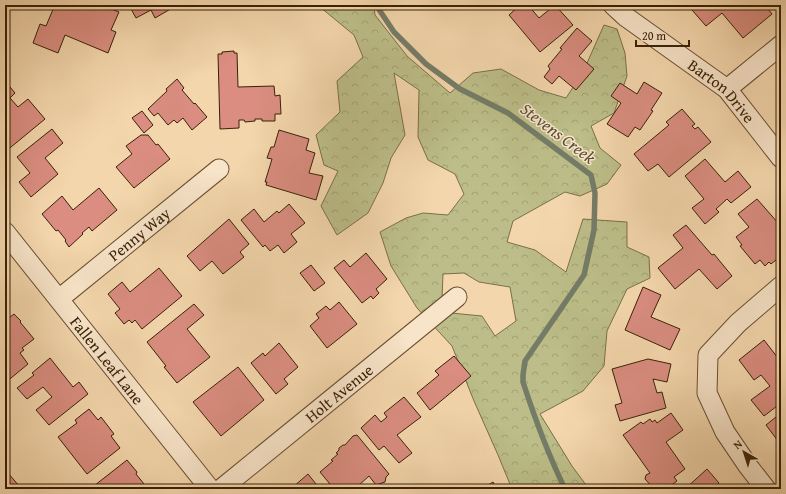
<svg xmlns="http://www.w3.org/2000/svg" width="786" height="494" viewBox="0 0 786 494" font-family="'Gentium Book Plus',serif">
  <defs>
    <pattern id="forest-crowns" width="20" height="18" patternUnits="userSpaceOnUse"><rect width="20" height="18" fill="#bcbd88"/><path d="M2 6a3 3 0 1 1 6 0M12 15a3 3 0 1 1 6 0" fill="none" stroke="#a2a274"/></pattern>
  </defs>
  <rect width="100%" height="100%" fill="#f4d6ac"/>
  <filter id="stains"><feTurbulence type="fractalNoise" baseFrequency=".005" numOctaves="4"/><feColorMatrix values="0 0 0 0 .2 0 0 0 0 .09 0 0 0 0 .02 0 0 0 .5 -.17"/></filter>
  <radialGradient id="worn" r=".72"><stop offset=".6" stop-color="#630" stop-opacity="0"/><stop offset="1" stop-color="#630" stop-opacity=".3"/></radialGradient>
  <path fill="url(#forest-crowns)" stroke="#7a6f47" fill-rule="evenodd" d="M284,5H374L375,15L407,56L450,93L473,73L501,69L539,90L566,98L583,72L604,25L617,29L625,53L627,76L614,113L591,126L600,148L621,165L607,184L580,196L565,192L513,221L507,242L535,250L566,272L583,219L627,222V247L649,257L650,278L627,289L607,331L604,366L583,391L540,414L572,466L589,489H512L498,455L474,401L452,346L417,308L391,266L380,232L406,218L423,213L448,215L464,194L455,174L428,160L418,137L419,90L394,73L405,135L391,158L383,183L368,213L337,235L321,206L338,171L324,165L316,135L340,112L337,81L363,57L354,35L320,7L288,8ZM464,273L479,282L510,287L516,321L495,336L482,316L451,313L442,299L443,274Z"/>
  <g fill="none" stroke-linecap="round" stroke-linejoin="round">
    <path stroke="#747c67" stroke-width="5.5" d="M376,5L394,32L426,64L460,89L508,113L591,175L595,193L594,230L584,275L525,361L523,375V382C535,419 548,454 565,489"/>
  </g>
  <path fill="#da8d80" stroke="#392106" d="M59,5H101L119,12L111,30L116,32L108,53L65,35L58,53L33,43L40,24L46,26L54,7L57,9Z
    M132,5H173L174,7L155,18L151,10L136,18L130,7Z
    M520,5H528L539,18L555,5L573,25L540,52L509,15Z
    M699,5H765L772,14L743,38L722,13L706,26L692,10Z
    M577,28L592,41L579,56L594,69L576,90L559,76L552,84L544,77L550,69L548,66L562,49L560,48Z
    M234,51V53H237L238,87L274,86L275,96L280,95L281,114H275V121H262V119H255V121L245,122L244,120H239V128L220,129L218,54H222V52Z
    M177,79L184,88L182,90L194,104L195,103L207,117L192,130L183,118L177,123L174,120L168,125L158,113L154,116L148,109L167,91L166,89Z
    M5,81L15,93L10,98L18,107L28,99L45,119L5,152Z
    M644,82L662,93L651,110L653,111L640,130L635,127L628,137L607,124L621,103L611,96L620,83L637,94Z
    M682,109L695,124L692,126L695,129L698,127L711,142L669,177L658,164L648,171L634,154L669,125L666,122Z
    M142,111L153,125L144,133L132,118Z
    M52,129L63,143L45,158L58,174L31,197L19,182L30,173L17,157Z
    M279,130L309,139L306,150L315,153L309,173L323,176L316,200L266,185L267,182H265L272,159L267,158L271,147H274Z
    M141,135H148L156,145L158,144L170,159L134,188L116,167L132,154L126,146Z
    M705,159L725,182L738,171L751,187L731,203L727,199L716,209L719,212L705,224L692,208L704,199L685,176Z
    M99,188L117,210L92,231L89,227L82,233L83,234L69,247L65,241L66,240L58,230L56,231L42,214L62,196L73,210Z
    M757,199L779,224L777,226L781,231V256L771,264L769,262L765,266L760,260L755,264L740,246L742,245L736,237L749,227L738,214Z
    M289,204L305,223L291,234L297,242L284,253L278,245L270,251L265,245L263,247L241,220L254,209L264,222L277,211L279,213Z
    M229,219L249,244L240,252L244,257L223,274L212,261L200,271L187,256Z
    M686,225L712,255L714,254L732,276L717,289L699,269L675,289L658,268L683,248L673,235Z
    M366,253L387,279L376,289L379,293L373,299L371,296L362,303L334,268L344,260L350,267Z
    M311,265L325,283L314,291L300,273Z
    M159,268L182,296L142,329L135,320L132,323L129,320L124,324L115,313L120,309L108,294L122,282L130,292Z
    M643,287L661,295L651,317L680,329L670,350L625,330Z
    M339,302L357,324L327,348L310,326L319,318L316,314L326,306L330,310Z
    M194,304L204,315L187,329L210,357L177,383L164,367L166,366L147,342Z
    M14,314L21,321L20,322L34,339L22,348L24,350L20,353L28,364L5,383V321Z
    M764,340L781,362V403L764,416L751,400L770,386L761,375L754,380L739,360Z
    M279,343L298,367L284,379L288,384L276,394L251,363L263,353L265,356Z
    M454,356L471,376L430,410L417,393L439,375L435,371Z
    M50,358L73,387L79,382L88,394L49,425L36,410L52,397L43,387L27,399L17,388L34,375L32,373Z
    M648,359L671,364L667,382L653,379L657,393L662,392L666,408L620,421L615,405L622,403L612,369Z
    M238,367L264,400L221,436L193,402Z
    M404,397L421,417L397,435L412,453L399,463L384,446L379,450L361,428L375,415L381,422L387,417L384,413Z
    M89,409L98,420L101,417L114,434L111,436L120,448L87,474L58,437L77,423L75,420Z
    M671,413L683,430L666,442L685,469L674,477L677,481L666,489H654L645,479L646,475L650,473L623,435L641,422L643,424L650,419L652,422L655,420L657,423Z
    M781,413V439L778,441L766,425Z
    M357,435L389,474L386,477L385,482L376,485L369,476L358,486L360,489H334L320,472L333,461L331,460L338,454L336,453L339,450V448L343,445H345L353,436Z
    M127,460L137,472L136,474L148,489H90Z
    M707,469L719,483L713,489H685Z
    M8,473L20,487L18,489H5V475Z
    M308,474L320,489H295L293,487Z
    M493,482L497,489H482Z"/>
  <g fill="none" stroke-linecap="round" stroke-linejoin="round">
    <g stroke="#684e30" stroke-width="21">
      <g id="minor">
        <path id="s1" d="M613,5L626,17L727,89L781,158"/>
        <path d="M727,89L781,45"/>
        <path id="s2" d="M5,232L210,489"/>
        <path id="s3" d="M59,299L219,169"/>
        <path id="s4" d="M221,489L457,297"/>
        <path d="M766,489L748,466L725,432L707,393L708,355L738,323L781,286"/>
      </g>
    </g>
    <use href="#minor" stroke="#f8e4c9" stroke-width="19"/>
  </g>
  <g text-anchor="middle" stroke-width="3" stroke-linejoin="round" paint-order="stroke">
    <g font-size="16" fill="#392106" stroke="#f8e4c9">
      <text dy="6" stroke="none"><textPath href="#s1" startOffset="139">Barton Drive</textPath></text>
      <text dy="6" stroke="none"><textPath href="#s3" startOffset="103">Penny Way</textPath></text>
      <text dy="6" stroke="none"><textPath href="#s2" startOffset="164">Fallen Leaf Lane</textPath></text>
      <text dy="6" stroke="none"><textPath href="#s4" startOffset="152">Holt Avenue</textPath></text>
    </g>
    <g font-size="17" font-style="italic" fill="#574f36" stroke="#f8e4c9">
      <text transform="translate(558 133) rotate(37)" y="6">Stevens Creek</text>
    </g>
  </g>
  <rect width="786" height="494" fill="none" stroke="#f4d6ac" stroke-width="20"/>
  <rect x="6" y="6" width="774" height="482" fill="none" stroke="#392106" stroke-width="2"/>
  <rect x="10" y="10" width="766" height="474" fill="none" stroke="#392106"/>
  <g transform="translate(744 452) rotate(321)" stroke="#f8e4c9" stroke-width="3" paint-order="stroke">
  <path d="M0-3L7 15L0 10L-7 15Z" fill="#392106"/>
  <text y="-6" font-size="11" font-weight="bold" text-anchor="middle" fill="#392106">N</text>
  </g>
  <path d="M636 40v6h53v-6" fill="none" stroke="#392106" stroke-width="2"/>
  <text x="642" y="40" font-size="12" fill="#392106" stroke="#f8e4c9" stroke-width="3" paint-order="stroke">20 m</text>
  <rect width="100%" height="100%" filter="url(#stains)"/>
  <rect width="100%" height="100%" fill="url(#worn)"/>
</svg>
